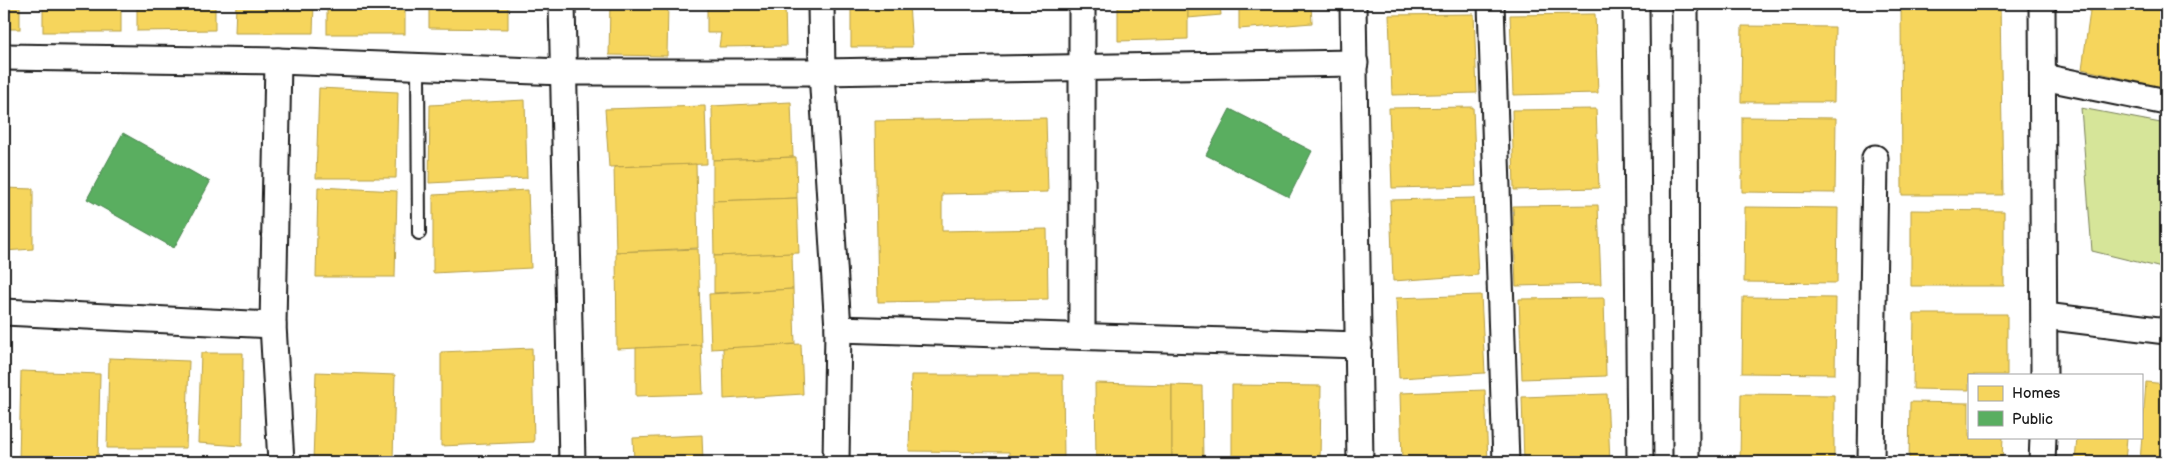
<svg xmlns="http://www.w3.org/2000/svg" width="2170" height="466" font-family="'Balsamiq Sans',sans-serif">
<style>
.green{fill:#d6e599;stroke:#79805a}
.homes{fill:#f6d55c;stroke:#b59e49}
.public{fill:#5aae61;stroke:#47824c}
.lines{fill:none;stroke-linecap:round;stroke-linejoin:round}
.lane-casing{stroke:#1c1c1c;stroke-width:16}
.street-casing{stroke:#1c1c1c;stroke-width:29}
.lane{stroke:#fff;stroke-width:12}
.street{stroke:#fff;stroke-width:25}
</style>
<rect width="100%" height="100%" fill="#fff"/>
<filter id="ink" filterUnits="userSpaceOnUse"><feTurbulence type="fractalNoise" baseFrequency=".02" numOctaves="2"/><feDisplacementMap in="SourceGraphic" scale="10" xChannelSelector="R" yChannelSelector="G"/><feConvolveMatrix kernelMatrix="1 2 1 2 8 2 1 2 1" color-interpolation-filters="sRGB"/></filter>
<g filter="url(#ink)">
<polygon class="green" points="2081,108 2166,124 2166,269 2092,251"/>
<g class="homes">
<rect x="4" y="4" width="16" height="25"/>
<rect x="43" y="4" width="78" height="28"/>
<polygon points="137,4 215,4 215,30 137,31"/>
<polygon points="236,4 314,4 313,33 235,33"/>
<rect x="327" y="4" width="78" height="30"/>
<polygon points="429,4 508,4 508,29 429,28"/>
<polygon points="610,4 668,4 667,56 609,55"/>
<polygon points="707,4 785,4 786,46 719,47 721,33 707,33"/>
<polygon points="851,4 909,4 912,47 851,47"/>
<polygon points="1118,4 1188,4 1188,39 1118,41"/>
<polygon points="1188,4 1220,4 1221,15 1188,18"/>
<polygon points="1239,4 1311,4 1312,23 1239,29"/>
<polygon points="1901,4 2000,4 2003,195 1902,195"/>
<polygon points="2091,4 2166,4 2166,88 2082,69"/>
<polygon points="1474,14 1477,93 1392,95 1389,15"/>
<polygon points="1595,14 1598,93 1513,95 1510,15"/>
<polygon points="1742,26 1835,27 1834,102 1741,102"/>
<polygon points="319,88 398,92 396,178 316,178"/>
<polygon points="525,100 527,178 429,183 430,105"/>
<polygon points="791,102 793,157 713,160 712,106"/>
<polygon points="705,106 707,164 609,167 605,109"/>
<polygon points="1473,107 1476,186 1392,188 1389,108"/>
<polygon points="1596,109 1599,188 1514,190 1512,110"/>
<polygon points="1742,117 1836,118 1835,193 1742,192"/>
<polygon points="1046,118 1048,192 942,194 942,231 1047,229 1048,299 878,302 875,121"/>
<polygon points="796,157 797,198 713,201 713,160"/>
<polygon points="696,164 698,248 616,252 614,167"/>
<polygon points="318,187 397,191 395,277 316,277"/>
<polygon points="4,188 33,189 33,249 4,251"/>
<polygon points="528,190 531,268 433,273 433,195"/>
<polygon points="797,198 799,253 714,256 713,201"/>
<polygon points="1474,198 1478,275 1393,281 1390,200"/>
<polygon points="1598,205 1601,284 1516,286 1513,206"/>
<polygon points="1745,207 1838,208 1837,283 1744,282"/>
<polygon points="1911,210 2004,211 2004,286 1911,286"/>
<polygon points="698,249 701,345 617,349 616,252"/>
<polygon points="792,253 793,289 714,293 714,256"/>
<polygon points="793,289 795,344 711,349 709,294"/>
<polygon points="1481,295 1485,373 1399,378 1396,298"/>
<polygon points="1743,297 1836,298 1835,374 1742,373"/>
<polygon points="1604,298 1606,376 1522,379 1519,299"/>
<polygon points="1914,314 2007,314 2007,375 1969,375 1969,390 1913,389"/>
<polygon points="801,344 803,394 724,399 723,348"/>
<polygon points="701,345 703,394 636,396 636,348"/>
<polygon points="532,348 534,442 441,446 441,352"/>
<polygon points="201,353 243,353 242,446 198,443"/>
<polygon points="109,358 189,361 186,448 107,448"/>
<polygon points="4,361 8,361 5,447 4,447"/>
<polygon points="21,371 100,374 98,461 19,461"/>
<polygon points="316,372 395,375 393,461 313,461"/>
<polygon points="911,375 1063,375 1064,462 1009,462 1009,452 909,451"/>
<polygon points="2146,382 2166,384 2166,462 2140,462"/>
<polygon points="1095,383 1172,385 1172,462 1096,462"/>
<polygon points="1172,385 1202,386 1203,462 1172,462"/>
<polygon points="1232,385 1321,386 1320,462 1232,462"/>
<polygon points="1485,390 1488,462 1402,462 1400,393"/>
<polygon points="1607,394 1610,462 1524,462 1522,397"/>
<polygon points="1741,394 1834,395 1834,462 1740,462"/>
<polygon points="1910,402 1969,403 1969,437 2003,437 2002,462 1909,462"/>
<polygon points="702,435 703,462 634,462 633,438"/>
<polygon points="2077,437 2127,437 2125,462 2075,462"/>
</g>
<g class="public">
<polygon points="1230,109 1312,151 1289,197 1206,155"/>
<polygon points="123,133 210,182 174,248 87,199"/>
</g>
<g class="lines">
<defs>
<polyline id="lane" points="418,67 419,233"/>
<g id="street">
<polyline points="562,4 572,462"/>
<polyline points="821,4 822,72 838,329 836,462"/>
<polyline points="1353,4 1360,462"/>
<polyline points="1491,4 1506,462"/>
<polyline points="1636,4 1640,462"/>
<polyline points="1685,4 1686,462"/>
<polyline points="2042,4 2044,375"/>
<polyline points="4,57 278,61 563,72 822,72 1355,63"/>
<polyline points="278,61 273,325 281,462"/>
<polyline points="2043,77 2166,102"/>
<polyline points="4,312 273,325"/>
<polyline points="2045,316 2166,331"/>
<polyline points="838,329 1359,345"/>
<polyline points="1082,336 1082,4"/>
<polyline points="1871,462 1875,158"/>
<polyline points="2042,462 2043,437"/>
</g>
</defs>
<use href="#lane" class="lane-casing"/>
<use href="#street" class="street-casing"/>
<use href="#lane" class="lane"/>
<use href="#street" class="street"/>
</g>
</g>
<rect width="2170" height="466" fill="none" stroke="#fff" stroke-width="20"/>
<rect x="10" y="10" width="2150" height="446" fill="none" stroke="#1c1c1c" stroke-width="2" filter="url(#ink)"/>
<rect x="1968" y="374" width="175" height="65" fill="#ffffff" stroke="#a4a4a4"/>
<rect x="1978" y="386" width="25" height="15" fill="#f6d55c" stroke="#a4a4a4"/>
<text x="2012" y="398" font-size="15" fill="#1c1c1c">Homes</text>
<rect x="1978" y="411" width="25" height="15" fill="#5aae61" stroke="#a4a4a4"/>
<text x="2012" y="424" font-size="15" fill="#1c1c1c">Public</text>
</svg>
